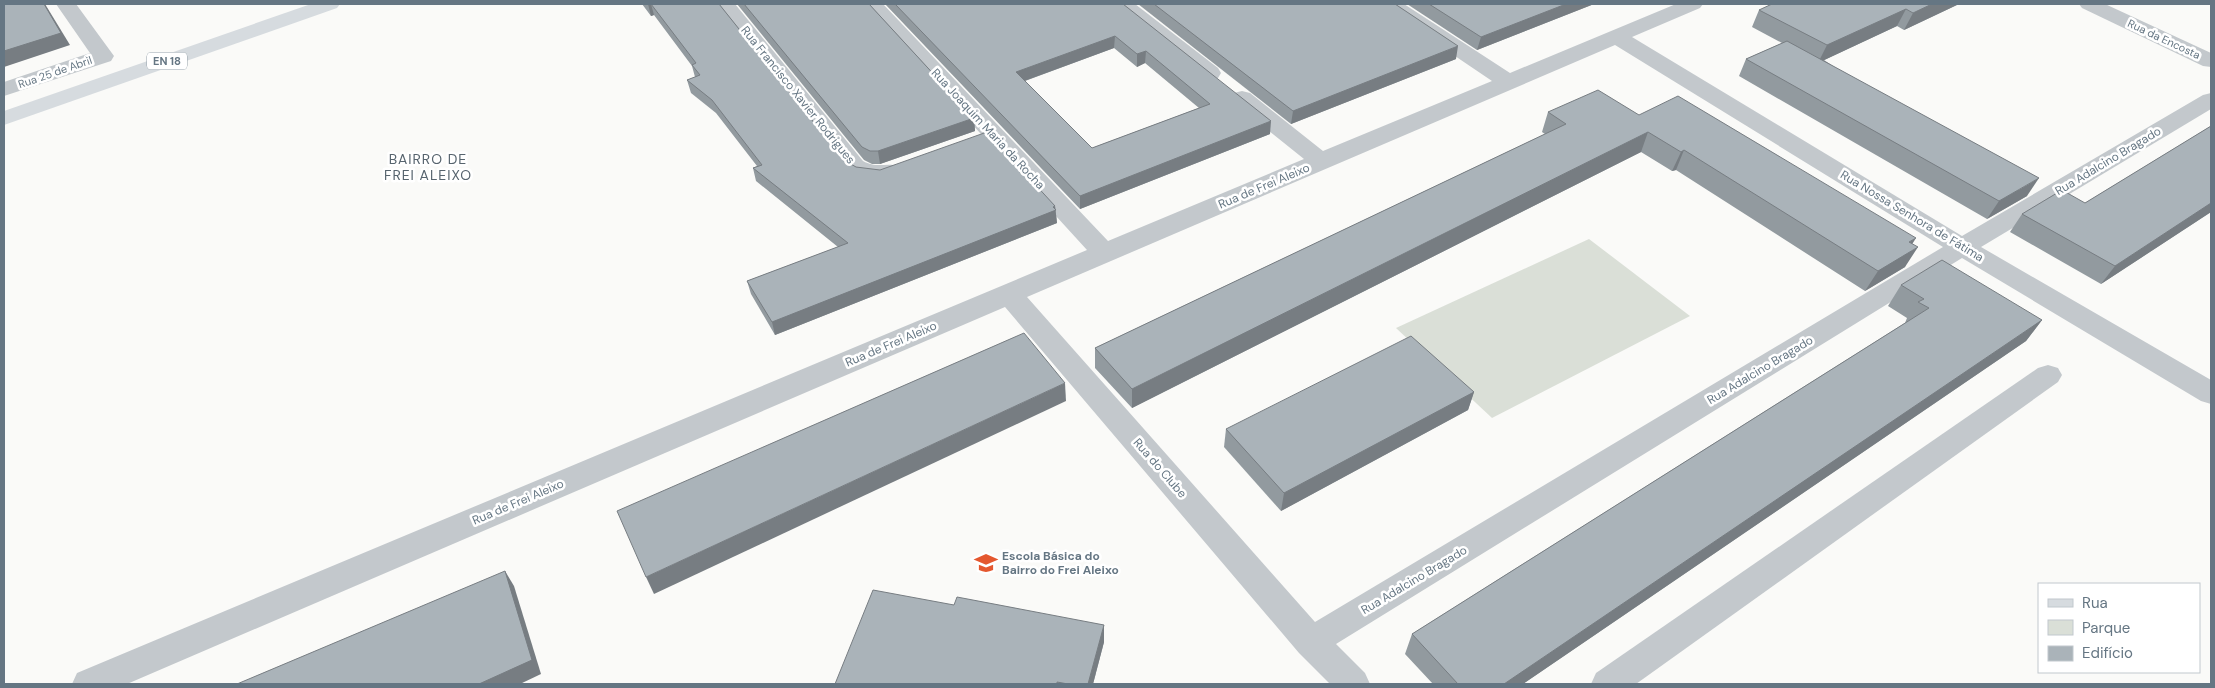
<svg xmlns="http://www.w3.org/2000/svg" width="2215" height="688" font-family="'DM Sans',sans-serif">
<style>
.green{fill:#dadfd7}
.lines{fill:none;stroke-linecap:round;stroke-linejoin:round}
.minor{fill:#c3c8cc;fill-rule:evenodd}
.major{fill:#d6dbdf;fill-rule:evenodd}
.wall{fill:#929a9f;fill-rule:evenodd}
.shaded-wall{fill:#777d82}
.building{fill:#aab3b9;stroke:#777d82;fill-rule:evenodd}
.labels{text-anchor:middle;stroke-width:5;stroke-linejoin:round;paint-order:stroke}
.far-street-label{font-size:11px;fill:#657683;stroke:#fff}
.shield{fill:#fff;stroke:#939fa8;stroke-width:1}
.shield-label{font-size:11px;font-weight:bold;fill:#657683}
.street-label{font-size:12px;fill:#657683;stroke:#fff}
.poi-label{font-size:12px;font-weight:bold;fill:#657683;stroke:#fff;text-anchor:start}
.neighbourhood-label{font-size:14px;letter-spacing:1px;fill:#57646e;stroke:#fff}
</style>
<rect width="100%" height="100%" fill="#fafaf8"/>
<polygon class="green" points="1589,239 1690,316 1492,418 1396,328"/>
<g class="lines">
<g class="minor">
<polygon points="56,4 76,4 114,56 111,61 4,96 4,82 90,53"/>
<path d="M715,4H735L863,161C878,169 885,162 898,166L902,171L898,176C880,182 864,181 847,171Z"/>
<path d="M862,4H883L1108,241L1304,159L1234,103L1231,98L1234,93L1242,91L1250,93L1323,151L1492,81L1384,8L1381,4H1404L1510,73L1676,4H1703L1700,8L1632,37L1962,236L2203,95L2211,93V109L1981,247L2211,380V404L2201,401L1962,258L1336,644L1365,673L1370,684H1330L1299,653L1005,307L127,684H72L77,673L1087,250ZM1615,45L1943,247L1315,622L1027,297Z"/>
<polygon points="1113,4 1135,4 1218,68 1221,73 1218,78 1210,79 1202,78"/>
<polygon points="2079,4 2105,4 2211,53 2211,67 2203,66 2082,8"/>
<polygon points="2048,365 2058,368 2062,375 2058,382 1636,684 1591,684 1596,673 2038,368"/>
</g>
<polygon class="major" points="311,4 340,4 337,8 4,125 4,111"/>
</g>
<g class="wall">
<polygon points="642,4 719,4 844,160 856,167 1055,206 1057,223 775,335 751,294 747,281 838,247 756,181 753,168 757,166 716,113 691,93 687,80 695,77 692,66 654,15 651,16"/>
<polygon points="737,4 869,4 974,118 975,131 880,164 872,164 864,160"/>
<path d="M885,4H1123L1270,134L1080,209ZM1114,48L1137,67L1145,63L1199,108L1092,148L1025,81Z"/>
<polygon points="1138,4 1395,4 1456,59 1291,124"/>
<polygon points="1407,4 1594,4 1477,50"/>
<polygon points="1959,4 1904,30 1897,26 1824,60 2027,196 1987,219 1739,76 1746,59 1782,43 1752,27 1759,10"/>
<polygon points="1548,112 1639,115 1912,244 1905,267 1865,291 1676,170 1672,171 1641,152 1132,408 1095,368 1095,348 1545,134 1542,132"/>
<polygon points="2211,126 2211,212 2101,284 2010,232 2022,214 2085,203"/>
<polygon points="1901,285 2042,320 2026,341 1523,684 1433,684 1405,654 1412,634 1905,323 1907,318 1888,306"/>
<polygon points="1474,392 1468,410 1281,511 1224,447 1226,429"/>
<polygon points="954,605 1104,625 1104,642 1093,684 835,684"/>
</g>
<g class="shaded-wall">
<polygon points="44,4 45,4 70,45 4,67 4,51"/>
<polygon points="648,4 651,4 654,15 651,16"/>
<polygon points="1566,4 1594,4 1477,50 1481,37"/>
<polygon points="1932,4 1959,4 1904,30 1913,13"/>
<polygon points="1906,9 1897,26 1818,63 1827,45"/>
<polygon points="1115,36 1114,48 1016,84 1016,72"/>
<polygon points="1458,46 1456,59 1291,124 1293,111"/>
<polygon points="1146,51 1145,63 1137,67 1137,54"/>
<polygon points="974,118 975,131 880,164 878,151"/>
<polygon points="1271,121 1270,134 1080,209 1080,196"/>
<polygon points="1648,132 1641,152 1132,408 1132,389"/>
<polygon points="1684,150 1676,170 1672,171 1681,152"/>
<polygon points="2039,178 2027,196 1987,219 1999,201"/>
<polygon points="2211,203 2211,212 2101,284 2115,266"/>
<polygon points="1055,206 1057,223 775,335 772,322"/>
<polygon points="1916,238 1906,254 1918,247 1905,267 1865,291 1878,271 1909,242"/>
<polygon points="2042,320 2026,341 1523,684 1504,684"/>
<polygon points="1065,383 1066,401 654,594 646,577"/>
<polygon points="1474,392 1468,410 1281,511 1284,493"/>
<polygon points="505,571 514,586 541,674 520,684 479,684"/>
<polygon points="1104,625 1104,642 1093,684 1088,684"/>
</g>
<g class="building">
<polygon points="4,4 44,4 61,33 4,51"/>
<polygon points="651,4 719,4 844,160 856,167 880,170 987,132 1055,206 1053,207 1056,210 772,322 747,281 848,243 753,168 762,165 712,100 687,80 700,75 692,65 696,63"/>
<polygon points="744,4 869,4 974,118 878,151 870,151 862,147"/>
<path d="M895,4H1123L1271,121L1080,196ZM1115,36L1137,54L1146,51L1210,104L1092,148L1016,72Z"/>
<polygon points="1154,4 1395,4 1458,46 1293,111"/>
<polygon points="1429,4 1566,4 1481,37"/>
<polygon points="1772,4 1932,4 1913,13 1906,9 1827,45 1759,10"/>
<polygon points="1787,41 2039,178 1999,201 1746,59"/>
<polygon points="1598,90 1639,115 1678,96 1916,238 1909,242 1918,247 1878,271 1684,150 1681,152 1648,132 1132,389 1095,348 1566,124 1548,112"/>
<polygon points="2211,126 2211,203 2115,266 2022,214 2062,190 2085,203"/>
<polygon points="1942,260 2042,320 1504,684 1458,684 1412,634 1929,308 1918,302 1924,299 1901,285"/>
<polygon points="1024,333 1065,383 646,577 617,511"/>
<polygon points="1411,336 1474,392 1284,493 1226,429"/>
<polygon points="505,571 532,660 479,684 237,684"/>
<polygon points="873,590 954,605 957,597 1104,625 1088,684 1068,684 1057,682 1057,684 835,684"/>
</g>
<defs>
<symbol id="school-bare" viewBox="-9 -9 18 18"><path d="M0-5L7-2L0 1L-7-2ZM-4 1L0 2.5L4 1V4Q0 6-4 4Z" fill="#e4572e" stroke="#fff" stroke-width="2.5" paint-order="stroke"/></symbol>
</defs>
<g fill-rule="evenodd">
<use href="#school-bare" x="970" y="547" width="32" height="32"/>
</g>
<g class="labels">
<g class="far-street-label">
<text transform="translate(2164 39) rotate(25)" y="4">Rua da Encosta</text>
<text transform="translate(55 72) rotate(-19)" y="4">Rua 25 de Abril</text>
</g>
<rect class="shield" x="147" y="52.5" width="40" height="17" rx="4"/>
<g class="shield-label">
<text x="167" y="65">EN 18</text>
</g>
<g class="street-label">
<text transform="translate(798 95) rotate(51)" y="4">Rua Francisco Xavier Rodrigues</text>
<text transform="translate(988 129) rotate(47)" y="4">Rua Joaquim Maria da Rocha</text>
<text transform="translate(2108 161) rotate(-31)" y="4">Rua Adalcino Bragado</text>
<text transform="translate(1264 186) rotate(-23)" y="4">Rua de Frei Aleixo</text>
<text transform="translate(1912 216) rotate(31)" y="4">Rua Nossa Senhora de Fátima</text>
<text transform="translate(891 344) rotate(-23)" y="4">Rua de Frei Aleixo</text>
<text transform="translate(1760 370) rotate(-31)" y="4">Rua Adalcino Bragado</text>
<text transform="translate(1160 468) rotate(49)" y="4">Rua do Clube</text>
<text transform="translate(518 502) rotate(-23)" y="4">Rua de Frei Aleixo</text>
<text transform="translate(1414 580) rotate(-31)" y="4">Rua Adalcino Bragado</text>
</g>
<g class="poi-label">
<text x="1002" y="560">Escola Básica do<tspan x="1002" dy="14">Bairro do Frei Aleixo</tspan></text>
</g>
<g class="neighbourhood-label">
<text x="428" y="164">BAIRRO DE<tspan x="428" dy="16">FREI ALEIXO</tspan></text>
</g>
</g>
<rect width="2215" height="688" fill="none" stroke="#657683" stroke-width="10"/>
<rect x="2038" y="583" width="162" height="90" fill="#ffffff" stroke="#c1c8cd"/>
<rect x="2048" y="599" width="25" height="8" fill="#d6dbdf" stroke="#c1c8cd"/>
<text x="2082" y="608" font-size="15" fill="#657683">Rua</text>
<rect x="2048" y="620" width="25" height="15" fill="#dadfd7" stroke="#c1c8cd"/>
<text x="2082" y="633" font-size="15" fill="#657683">Parque</text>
<rect x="2048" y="646" width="25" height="15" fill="#aab3b9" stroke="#c1c8cd"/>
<text x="2082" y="658" font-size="15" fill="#657683">Edifício</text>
</svg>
